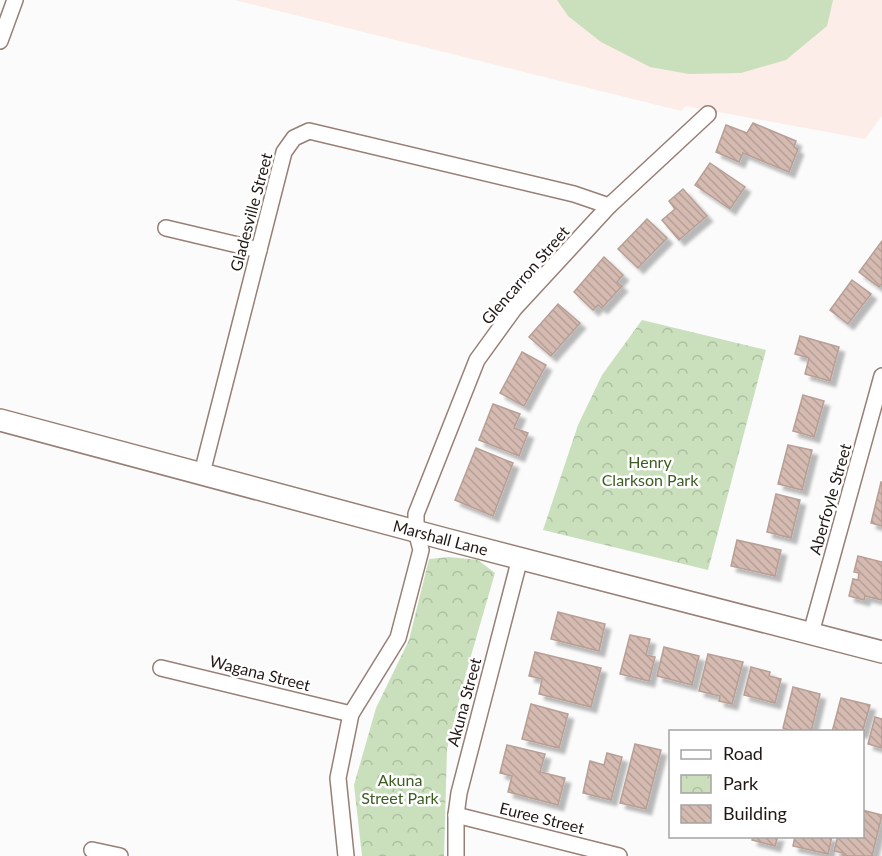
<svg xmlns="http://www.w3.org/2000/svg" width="882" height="856" font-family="Lato,sans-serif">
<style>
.built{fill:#fcede8}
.green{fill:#cae0bc}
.park{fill:url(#park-crowns)}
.building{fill:url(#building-back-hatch);stroke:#b89f96;stroke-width:1.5;filter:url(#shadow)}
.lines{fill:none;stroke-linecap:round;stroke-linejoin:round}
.street-casing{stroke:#977f76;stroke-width:18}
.secondary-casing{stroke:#977f76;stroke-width:24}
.street{stroke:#fff;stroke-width:15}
.secondary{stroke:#fff;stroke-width:21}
.labels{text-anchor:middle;stroke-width:5;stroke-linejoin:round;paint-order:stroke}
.street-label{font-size:16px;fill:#221916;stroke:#fff}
.park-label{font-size:16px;fill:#3c5c22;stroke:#fff}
</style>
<defs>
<pattern id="park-crowns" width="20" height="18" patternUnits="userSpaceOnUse" patternTransform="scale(1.5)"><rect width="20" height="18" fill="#cae0bc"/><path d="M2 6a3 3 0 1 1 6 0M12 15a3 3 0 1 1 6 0" fill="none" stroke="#adc0a1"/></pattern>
<pattern id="building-back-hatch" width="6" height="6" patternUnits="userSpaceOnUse" patternTransform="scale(1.5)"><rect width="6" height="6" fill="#d4bab0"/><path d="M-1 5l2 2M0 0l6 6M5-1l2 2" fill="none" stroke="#b69f97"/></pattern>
<filter id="shadow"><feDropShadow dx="5.5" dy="5.5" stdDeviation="1.5" flood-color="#0004"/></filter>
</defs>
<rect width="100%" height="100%" fill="#fbfbfb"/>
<polygon class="built" points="235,0 882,0 882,116 865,139 686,106 681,111"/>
<polygon class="green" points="557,0 833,0 827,26 786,60 741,73 689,74 650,67 601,42 568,16"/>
<g class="park">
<polygon points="642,320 766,350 708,570 543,530 578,425 602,375"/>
<polygon points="449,557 478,560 495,573 466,673 447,749 444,856 362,856 354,785 376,708 409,640 429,559"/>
</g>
<g class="building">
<polygon points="753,123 796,141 794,147 798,149 789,172 743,153 739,162 716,152 726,125 747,133"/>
<polygon points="710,163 745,187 730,209 695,185"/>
<polygon points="683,189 707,216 679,240 662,220 675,209 669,201"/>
<polygon points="647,219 667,238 638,268 618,249"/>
<polygon points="882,241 882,284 879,287 859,272"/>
<polygon points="604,257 623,275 617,282 622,286 602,308 598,305 593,310 574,292"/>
<polygon points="852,280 871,294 848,324 830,310"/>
<polygon points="558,304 580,323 551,356 529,337"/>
<polygon points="800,336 839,347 830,381 805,374 809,358 795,354"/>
<polygon points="522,352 546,365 524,406 500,393"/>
<polygon points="803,395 824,401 814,437 793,431"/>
<polygon points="493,404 520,414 514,428 528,433 519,456 479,440"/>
<polygon points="788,445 812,450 802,490 778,484"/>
<polygon points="476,448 513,463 493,516 455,500"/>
<polygon points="881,482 882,482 882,526 871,523"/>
<polygon points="776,494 800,500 791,538 767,532"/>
<polygon points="737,540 781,550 775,576 731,566"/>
<polygon points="858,556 882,562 882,600 865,596 864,600 849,596 853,579 858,580 859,573 854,572"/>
<polygon points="558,612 605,624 599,651 551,639"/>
<polygon points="630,635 650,639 646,655 655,657 649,681 620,674"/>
<polygon points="664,647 699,656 692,685 657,676"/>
<polygon points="535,652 601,668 591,707 539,694 542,679 529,676"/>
<polygon points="708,654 743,662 732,704 719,701 720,696 699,691"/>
<polygon points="751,667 770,672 769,676 781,679 775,703 744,695"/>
<polygon points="793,687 820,694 811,732 795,732 783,728"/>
<polygon points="841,698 870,705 862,733 862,732 832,732"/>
<polygon points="531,704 568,714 559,748 522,739"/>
<polygon points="875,717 882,719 882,748 868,744"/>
<polygon points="635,744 661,750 646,809 620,803"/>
<polygon points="507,745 545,754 540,772 565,778 558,805 508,792 512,776 500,773"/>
<polygon points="607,753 622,757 611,800 583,793 590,761 604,765"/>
<polygon points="862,810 882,815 872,856 843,856 843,853 834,851 838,836 862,836"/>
<polygon points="753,836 778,836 775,846 752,840"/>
<polygon points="795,836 832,836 828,854 793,846"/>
</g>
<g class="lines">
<defs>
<g id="street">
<polyline points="0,41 15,0"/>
<polyline points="166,228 259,250"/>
<polyline points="202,473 284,152 294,138 309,131 574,194 609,206"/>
<polyline points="811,633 882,376"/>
<polyline points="161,668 351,714"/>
<polyline points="456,815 619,856"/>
<polyline points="92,850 120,856"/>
<polyline points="346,856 338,778 351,714 398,638 421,550 416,531 416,514 477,360 514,309 609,206 708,114"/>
<polyline points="456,856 456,815 459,793 520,558"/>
</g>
<g id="secondary">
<path id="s1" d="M0,420L445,539L882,652"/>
</g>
</defs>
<use href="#street" class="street-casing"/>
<use href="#secondary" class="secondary-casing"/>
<use href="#street" class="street"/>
<use href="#secondary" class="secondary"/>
</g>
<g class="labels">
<g class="street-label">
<text transform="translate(251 212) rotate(-75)" y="6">Gladesville Street</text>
<text transform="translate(525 275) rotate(-49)" y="6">Glencarron Street</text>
<text transform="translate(830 499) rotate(-74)" y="6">Aberfoyle Street</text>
<text dy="6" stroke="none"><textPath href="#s1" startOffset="456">Marshall Lane</textPath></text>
<text transform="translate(260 673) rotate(14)" y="6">Wagana Street</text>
<text transform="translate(464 702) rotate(-75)" y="6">Akuna Street</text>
<text transform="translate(542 818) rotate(14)" y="6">Euree Street</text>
</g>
<g class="park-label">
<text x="650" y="468">Henry<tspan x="650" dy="18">Clarkson Park</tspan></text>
<text x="400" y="786">Akuna<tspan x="400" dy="18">Street Park</tspan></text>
</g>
</g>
<rect x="669" y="730" width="195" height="108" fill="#ffffff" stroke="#a7a3a2" stroke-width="1.5"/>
<rect x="681" y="750" width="30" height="9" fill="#ffffff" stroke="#a7a3a2" stroke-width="1.5"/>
<text x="723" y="760" font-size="18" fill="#221916">Road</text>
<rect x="681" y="775" width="30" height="18" fill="url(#park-crowns)" stroke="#a7a3a2" stroke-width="1.5"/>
<text x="723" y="790" font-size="18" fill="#221916">Park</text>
<rect x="681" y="805" width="30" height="18" fill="url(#building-back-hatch)" stroke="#a7a3a2" stroke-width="1.5"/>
<text x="723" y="820" font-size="18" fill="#221916">Building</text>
</svg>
